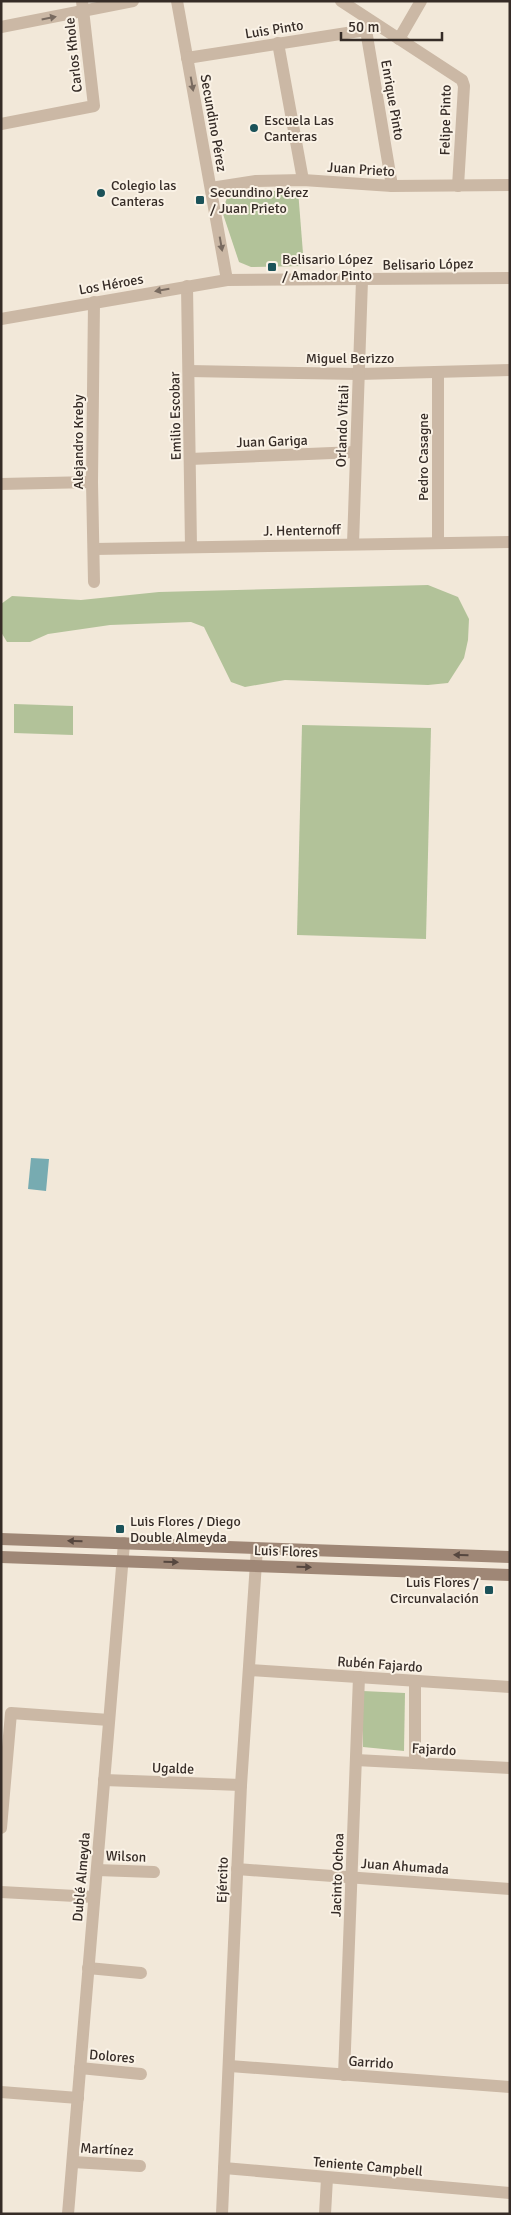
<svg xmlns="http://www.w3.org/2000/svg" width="511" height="2215" font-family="Signika,sans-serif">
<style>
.green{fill:#b2c299}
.water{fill:#77abb1}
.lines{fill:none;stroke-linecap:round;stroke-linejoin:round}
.street{stroke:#cbb8a5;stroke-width:12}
.secondary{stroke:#9f8776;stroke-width:12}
.oneway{fill:#796b60}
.oneway2{fill:#56473f}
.poi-dot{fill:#1b5259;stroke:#faf2e6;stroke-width:2}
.labels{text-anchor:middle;stroke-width:4;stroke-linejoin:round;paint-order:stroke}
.street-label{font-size:14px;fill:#362c27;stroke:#faf2e6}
.poi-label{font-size:14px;fill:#362c27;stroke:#faf2e6;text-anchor:start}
</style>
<rect width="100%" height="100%" fill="#f2e8d9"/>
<g class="green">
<polygon points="298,190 304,266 251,267 239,262 222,211 227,198 244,192"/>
<polygon points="428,585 458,597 469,619 468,640 464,658 448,683 428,685 285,680 245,687 231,682 204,627 191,622 110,625 48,634 30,642 7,642 1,632 1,604 12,596 81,600 159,592"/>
<polygon points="14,704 73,706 73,735 14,733"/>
<polygon points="302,725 431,728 426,939 297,935"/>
<polygon points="363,1691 405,1693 404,1751 363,1747"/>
</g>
<polygon class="water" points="31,1158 49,1159 46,1191 28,1189"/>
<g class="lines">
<g class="street">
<polyline points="177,1 227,280"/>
<polyline points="341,1 462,80 464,86 458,186"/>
<polyline points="365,24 392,186"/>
<polyline points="1,27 133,1"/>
<polyline points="399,39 421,1"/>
<polyline points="278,43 303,180"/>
<polyline points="187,58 366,30"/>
<polyline points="1,124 94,106 82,1"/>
<polyline points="211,188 256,181 303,180 392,186 510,185"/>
<polyline points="187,286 191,547"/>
<polyline points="1,319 227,280 510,278"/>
<polyline points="189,371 359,374 510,370"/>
<polyline points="438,373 438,542"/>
<polyline points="190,459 356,452"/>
<polyline points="1,484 92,482"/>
<polyline points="353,544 362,280"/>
<polyline points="94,549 510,542"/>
<polyline points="94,582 92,482 94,302"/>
<polyline points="249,1670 510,1687"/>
<polyline points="356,1760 510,1768"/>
<polyline points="415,1763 415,1681"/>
<polyline points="104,1780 241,1785"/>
<polyline points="1,1828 11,1713 109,1720"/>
<polyline points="237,1869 510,1889"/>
<polyline points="97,1870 154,1872"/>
<polyline points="1,1892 94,1897"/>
<polyline points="88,1968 141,1973"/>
<polyline points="230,2066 510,2087"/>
<polyline points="80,2068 141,2074"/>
<polyline points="344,2075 359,1677"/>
<polyline points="1,2092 78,2098"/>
<polyline points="73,2162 140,2166"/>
<polyline points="224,2168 510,2193"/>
<polyline points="68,2214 124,1543"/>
<polyline points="222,2214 241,1785 257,1548"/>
<polyline points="325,2214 327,2178"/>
</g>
<g class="secondary">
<polyline points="1,1539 510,1557"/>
<polyline points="1,1557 510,1575"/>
</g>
</g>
<defs><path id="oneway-solid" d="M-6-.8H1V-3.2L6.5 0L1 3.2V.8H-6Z" transform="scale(1.25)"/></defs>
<g class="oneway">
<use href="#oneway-solid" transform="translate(49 18) rotate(-11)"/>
<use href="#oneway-solid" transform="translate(192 84) rotate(80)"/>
<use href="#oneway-solid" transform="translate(221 244) rotate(80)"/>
<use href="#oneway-solid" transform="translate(162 290) rotate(170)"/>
</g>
<g class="oneway2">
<use href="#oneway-solid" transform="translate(75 1541) rotate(-178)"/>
<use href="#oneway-solid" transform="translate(461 1555) rotate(-178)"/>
<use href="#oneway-solid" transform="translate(171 1562) rotate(2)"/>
<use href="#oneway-solid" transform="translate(304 1567) rotate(2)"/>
</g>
<g class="poi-dot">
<circle cx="254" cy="128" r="5"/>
<circle cx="101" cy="193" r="5"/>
<rect x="195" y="195" width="10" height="10" rx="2.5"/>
<rect x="267" y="262" width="10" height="10" rx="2.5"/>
<rect x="115" y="1524" width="10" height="10" rx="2.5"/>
<rect x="484" y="1585" width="10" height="10" rx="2.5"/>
</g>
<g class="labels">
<g class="street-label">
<text transform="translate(274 29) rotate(-9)" y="5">Luis Pinto</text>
<text transform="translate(73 55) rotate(-96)" y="5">Carlos Khole</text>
<text transform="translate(393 100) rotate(80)" y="5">Enrique Pinto</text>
<text transform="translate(445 120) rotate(-89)" y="5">Felipe Pinto</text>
<text transform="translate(214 123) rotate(80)" y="5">Secundino Pérez</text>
<text transform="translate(361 169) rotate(4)" y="5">Juan Prieto</text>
<text transform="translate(428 264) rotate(-1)" y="5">Belisario López</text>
<text transform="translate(111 284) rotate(-10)" y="5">Los Héroes</text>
<text x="350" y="363">Miguel Berizzo</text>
<text transform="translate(175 416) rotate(-91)" y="5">Emilio Escobar</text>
<text transform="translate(342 426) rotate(-88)" y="5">Orlando Vitali</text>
<text transform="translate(272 441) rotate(-2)" y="5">Juan Gariga</text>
<text transform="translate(78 442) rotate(-90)" y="5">Alejandro Kreby</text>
<text transform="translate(423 457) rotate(-90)" y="5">Pedro Casagne</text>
<text transform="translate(302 530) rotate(-1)" y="5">J. Henternoff</text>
<text transform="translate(286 1551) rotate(2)" y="5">Luis Flores</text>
<text transform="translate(380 1664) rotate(4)" y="5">Rubén Fajardo</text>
<text transform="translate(434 1749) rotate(3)" y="5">Fajardo</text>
<text transform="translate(173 1768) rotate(2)" y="5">Ugalde</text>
<text transform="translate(126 1856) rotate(2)" y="5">Wilson</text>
<text transform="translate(405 1866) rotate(4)" y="5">Juan Ahumada</text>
<text transform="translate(337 1875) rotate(-88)" y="5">Jacinto Ochoa</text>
<text transform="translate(81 1877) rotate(-85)" y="5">Dublé Almeyda</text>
<text transform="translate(222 1880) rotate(-88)" y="5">Ejército</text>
<text transform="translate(112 2056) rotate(5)" y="5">Dolores</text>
<text transform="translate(371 2062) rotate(4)" y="5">Garrido</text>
<text transform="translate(107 2149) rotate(3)" y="5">Martínez</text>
<text transform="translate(368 2166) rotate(5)" y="5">Teniente Campbell</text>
</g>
<g class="poi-label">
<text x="264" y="125">Escuela Las<tspan x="264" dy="16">Canteras</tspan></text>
<text x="111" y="190">Colegio las<tspan x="111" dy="16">Canteras</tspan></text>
<text x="210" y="197">Secundino Pérez<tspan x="210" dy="16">/ Juan Prieto</tspan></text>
<text x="282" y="264">Belisario López<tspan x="282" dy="16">/ Amador Pinto</tspan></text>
<text x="130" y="1526">Luis Flores / Diego<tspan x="130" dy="16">Double Almeyda</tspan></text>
<text x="479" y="1587" text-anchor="end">Luis Flores /<tspan x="479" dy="16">Circunvalación</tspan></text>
</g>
</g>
<rect width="511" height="2215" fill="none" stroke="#362c27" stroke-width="5"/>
<path d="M341 32v8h101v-8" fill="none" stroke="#362c27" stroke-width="2.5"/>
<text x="348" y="32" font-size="15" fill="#362c27" stroke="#faf2e6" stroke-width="4" paint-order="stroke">50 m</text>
</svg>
